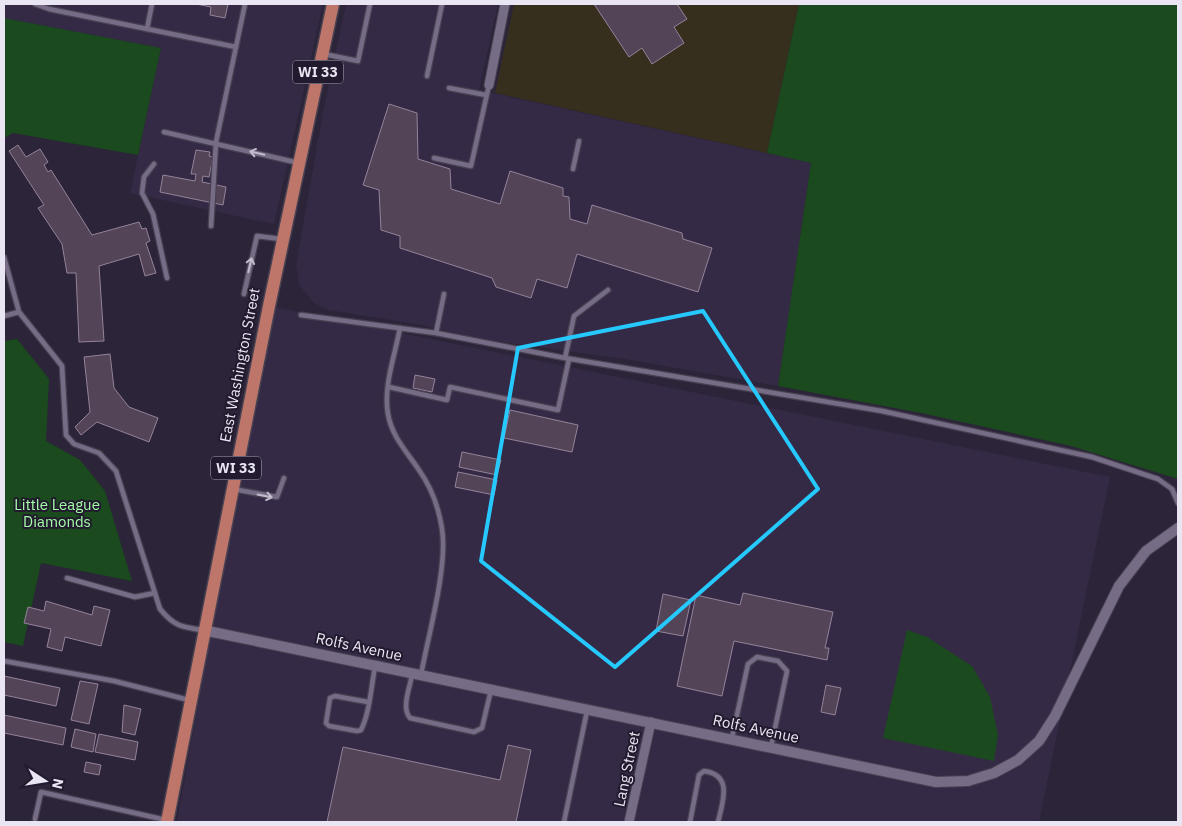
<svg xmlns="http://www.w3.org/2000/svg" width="1182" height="826" font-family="'IBM Plex Sans',sans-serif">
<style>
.built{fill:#352a45}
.education{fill:#362f1e}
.green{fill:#1a4a1e}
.building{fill:#534458;stroke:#94839a}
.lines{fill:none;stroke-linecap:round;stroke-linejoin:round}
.service-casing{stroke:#484152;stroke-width:7}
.minor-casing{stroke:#484152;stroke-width:11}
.tertiary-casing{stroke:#484152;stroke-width:12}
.primary-casing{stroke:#484152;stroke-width:15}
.service{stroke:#766c85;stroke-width:4.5}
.minor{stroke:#766c85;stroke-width:9}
.tertiary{stroke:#766c85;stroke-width:10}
.primary{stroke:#bd7669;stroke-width:12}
.oneway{stroke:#c1bbcc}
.marked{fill:none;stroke:#26c9fe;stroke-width:4;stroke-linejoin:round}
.labels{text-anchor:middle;stroke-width:4;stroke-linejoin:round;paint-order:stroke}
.shield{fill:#221a2e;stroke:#aea8b8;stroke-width:1}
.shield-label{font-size:14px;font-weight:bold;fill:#eae5f3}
.street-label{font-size:15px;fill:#eae5f3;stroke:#221a2e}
.park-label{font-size:15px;fill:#a4fea7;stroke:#221a2e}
</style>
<rect width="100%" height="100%" fill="#2c2438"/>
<g class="built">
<polygon points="6,4 323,4 274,224 130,193 161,48 4,18"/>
<polygon points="346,4 498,4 479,90 811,163 778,386 631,360 482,339 416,324 329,310 314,303 299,285 296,265 323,112"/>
<polygon points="269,306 1110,477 1039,822 177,822"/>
</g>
<polygon class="education" points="514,4 799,4 767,153 495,93"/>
<g class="green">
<polygon points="799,4 1178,4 1178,479 1071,446 921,413 778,386 811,163 767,153"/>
<polygon points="4,18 161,48 138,155 13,133 4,138"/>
<polygon points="17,339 49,379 46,441 80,460 105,491 132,581 41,563 23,646 4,642 4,341"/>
<polygon points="907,630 927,637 972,666 990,697 998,735 994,761 883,738"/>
</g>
<g class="building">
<polygon points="196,4 228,4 225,18 210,15 211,7"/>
<polygon points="594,4 677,4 687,19 674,27 684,43 652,64 642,48 629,57"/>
<polygon points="389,104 417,113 418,159 450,169 451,189 500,204 510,171 563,188 563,196 569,197 570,219 587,224 592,205 682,233 683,239 712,248 698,292 577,254 567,288 537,279 531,298 496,287 492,278 400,248 400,236 381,230 379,190 363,185"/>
<polygon points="18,145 26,157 40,149 48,162 44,165 48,172 51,170 92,235 139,222 142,229 146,228 150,241 146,243 156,273 145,276 139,254 99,266 104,341 79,342 76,273 67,273 62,244 38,208 44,205 9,151"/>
<polygon points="196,150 210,152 209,156 213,157 209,177 203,176 202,182 226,187 223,205 160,192 163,175 195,181 196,174 191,174"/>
<polygon points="110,354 114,388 129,407 158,418 149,442 97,422 81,435 75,427 90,412 84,357"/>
<polygon points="415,375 435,379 432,392 413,388"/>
<polygon points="510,410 578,425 572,452 504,438"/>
<polygon points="462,452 501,460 497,475 459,467"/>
<polygon points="458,472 497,480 494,495 455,487"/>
<polygon points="743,593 833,612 825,648 829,648 827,660 734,641 722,696 677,686 696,595 740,605"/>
<polygon points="663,594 691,600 683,636 656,631"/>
<polygon points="46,601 92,615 94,606 110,610 101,646 65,637 62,651 47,647 51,629 24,623 28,607 44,611"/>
<polygon points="4,676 60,688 56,706 4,695"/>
<polygon points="80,681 98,684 89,724 71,720"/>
<polygon points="826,685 841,688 835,715 821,712"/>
<polygon points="124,705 141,709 135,735 122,732"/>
<polygon points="4,715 66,728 63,745 4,733"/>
<polygon points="75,729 96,734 93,752 71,747"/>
<polygon points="99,734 138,742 135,760 95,752"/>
<polygon points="508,745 531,750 516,822 327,822 343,747 500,780"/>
<polygon points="86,762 101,765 99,775 84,772"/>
</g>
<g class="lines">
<defs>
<g id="service">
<polyline points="35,4 49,9 236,47"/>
<polyline points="147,29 152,4"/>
<polyline points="324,54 358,61 370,4"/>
<polyline points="427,76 442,4"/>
<polyline points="449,88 486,95"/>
<polyline points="164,132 299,163"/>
<polyline points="434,158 471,166 489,85"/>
<polyline points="154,164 144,177 142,193 153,214 167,278"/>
<polyline points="573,169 579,141"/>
<polyline points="211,226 216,142 245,4"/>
<path d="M4,257L19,312L62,366L66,435L74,444L99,453L116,471L160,609C174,626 181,627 202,630"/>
<polyline points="244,294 257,236 281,239"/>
<polyline points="301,315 436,333 565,358 882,411 1092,457 1158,479 1172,489 1178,503"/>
<polyline points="4,316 19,312"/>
<path d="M400,328C395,355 383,387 388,414C392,437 407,452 419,470C431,487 439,509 442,529C448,567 428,636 421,675"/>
<polyline points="436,333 444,294"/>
<polyline points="565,358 574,316 608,290"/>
<polyline points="389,387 447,400 450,387 558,410 569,359"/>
<polyline points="233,489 277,497 284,478"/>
<polyline points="67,578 135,597 155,593"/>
<polyline points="4,661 114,681 189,700"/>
<path d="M412,675C410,687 401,708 410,718L474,732L482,728L491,690"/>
<path d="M368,702L335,696L330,698L326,723L329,726L357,731L361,730C370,712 371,687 375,667"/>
<polyline points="732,738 748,664 757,657 778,661 787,671 771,747"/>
<polyline points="35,819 41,792 166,820"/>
<polyline points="564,822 587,711"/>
<path d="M690,822L699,775L704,771C733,775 723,801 718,822"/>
</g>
<g id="minor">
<polyline points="489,85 505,4"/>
<polyline points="629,822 651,722"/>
</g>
<polyline id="tertiary" points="203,630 936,782 968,781 994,773 1018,760 1039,741 1055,716 1119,586 1146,551 1178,528"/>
<polyline id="primary" points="167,822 269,306 333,4"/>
</defs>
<use href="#service" class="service-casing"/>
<use href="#minor" class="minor-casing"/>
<use href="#tertiary" class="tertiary-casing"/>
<use href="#primary" class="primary-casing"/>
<use href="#service" class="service"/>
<use href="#minor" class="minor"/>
<use href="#tertiary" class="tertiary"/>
<use href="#primary" class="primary"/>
</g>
<defs><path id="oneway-shaft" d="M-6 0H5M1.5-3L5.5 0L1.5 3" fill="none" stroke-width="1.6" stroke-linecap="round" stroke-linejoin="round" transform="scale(1.25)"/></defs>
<g class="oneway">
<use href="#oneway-shaft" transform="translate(257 153) rotate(-167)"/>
<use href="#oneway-shaft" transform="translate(250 265) rotate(-77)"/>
<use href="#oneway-shaft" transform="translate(265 496) rotate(11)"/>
</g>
<path class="marked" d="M703,311L818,489L615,667L481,561L518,348Z"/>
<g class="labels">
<g class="shield">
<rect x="293" y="60.5" width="50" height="23" rx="4"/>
<rect x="211" y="456.5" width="50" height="23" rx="4"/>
</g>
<g class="shield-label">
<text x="318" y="77">WI 33</text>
<text x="236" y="473">WI 33</text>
</g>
<g class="street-label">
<text transform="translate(240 365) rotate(-79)" y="5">East Washington Street</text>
<text transform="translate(359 647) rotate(12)" y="5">Rolfs Avenue</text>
<text transform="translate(756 729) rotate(12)" y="5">Rolfs Avenue</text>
<text transform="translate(627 769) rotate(-78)" y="5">Lang Street</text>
</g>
<g class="park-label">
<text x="57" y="510">Little League<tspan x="57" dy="17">Diamonds</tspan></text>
</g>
</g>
<rect width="1182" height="826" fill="none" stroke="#eae5f3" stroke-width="10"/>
<g transform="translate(45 781) rotate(102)" stroke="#221a2e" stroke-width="4" paint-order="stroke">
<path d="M0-4L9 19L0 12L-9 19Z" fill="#eae5f3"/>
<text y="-8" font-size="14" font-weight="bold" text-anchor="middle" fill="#eae5f3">N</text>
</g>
</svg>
